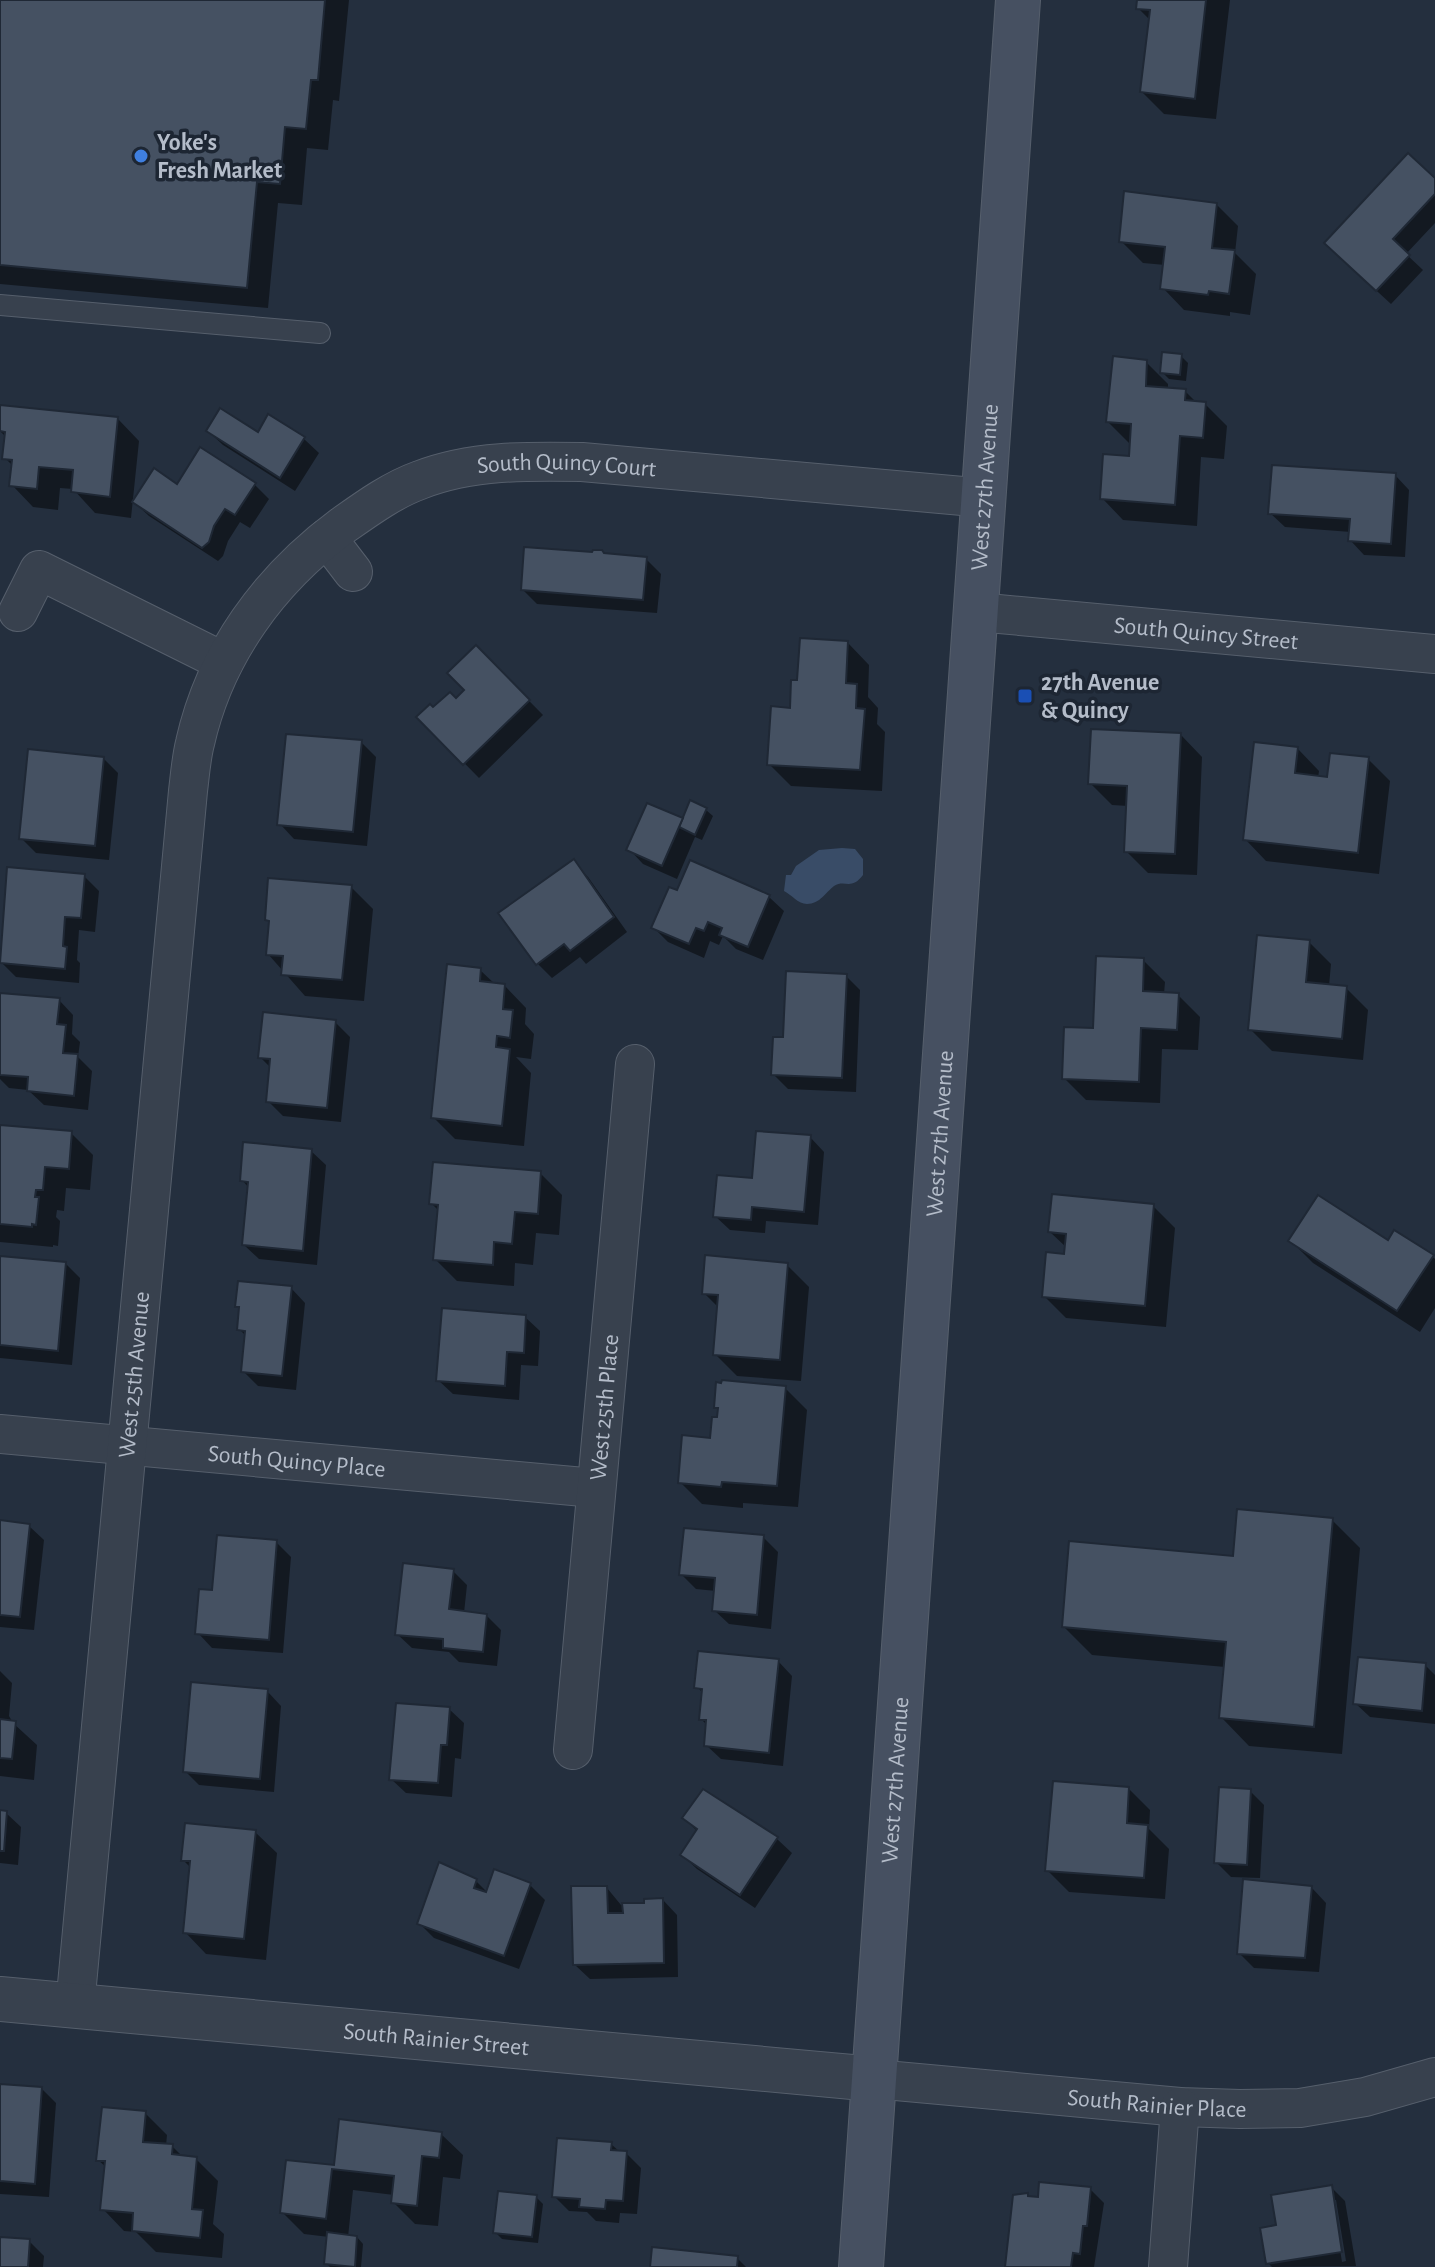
<svg xmlns="http://www.w3.org/2000/svg" width="1435" height="2267" font-family="'Alegreya Sans',sans-serif">
<style>
.water{fill:#394c67}
.shadow{fill:#0007;fill-rule:evenodd}
.building{fill:#455162;stroke:#1f2835;stroke-width:2}
.lines{fill:none;stroke-linecap:round;stroke-linejoin:round}
.service-casing{stroke:#565f6c;stroke-width:22}
.minor-casing{stroke:#565f6c;stroke-width:40}
.tertiary-casing{stroke:#565f6c;stroke-width:46}
.secondary-casing{stroke:#565f6c;stroke-width:46}
.service{stroke:#38414e;stroke-width:20}
.minor{stroke:#38414e;stroke-width:38}
.tertiary{stroke:#38414e;stroke-width:44}
.secondary{stroke:#465061;stroke-width:44}
.shop-dot{fill:#3f7fe0;stroke:#1d2633;stroke-width:3}
.transit-dot{fill:#1a4fb4;stroke:#1d2633;stroke-width:3}
.labels{text-anchor:middle;stroke-width:7;stroke-linejoin:round;paint-order:stroke}
.poi-label{font-size:24px;font-weight:bold;fill:#b4bcc9;stroke:#1d2633;text-anchor:start}
.street-label{font-size:24px;fill:#b4bcc9;stroke:#1d2633}
</style>
<rect width="100%" height="100%" fill="#242f3e"/>
<path class="water" d="M842,848L855,849L863,859V875C851,891 845,879 834,886C826,892 820,904 807,904C798,904 792,895 784,891L786,875H791L796,866L819,850Z"/>
<g class="shadow">
<polygon points="0,0 349,0 339,101 333,100 328,150 307,148 302,205 278,203 268,308 0,284"/>
<polygon points="1139,0 1230,0 1216,119 1164,114 1142,92 1150,20 1138,8"/>
<polygon points="1435,181 1435,223 1406,254 1423,270 1391,304 1341,258"/>
<polygon points="1216,204 1238,226 1235,253 1256,274 1250,315 1230,312 1230,316 1184,310 1163,288 1165,265 1143,263 1121,241"/>
<polygon points="1181,356 1188,363 1186,381 1169,379 1162,372"/>
<polygon points="1146,362 1168,384 1168,389 1185,391 1197,403 1205,404 1227,426 1224,459 1201,457 1197,526 1123,520 1102,498 1130,458 1131,445 1108,422"/>
<polygon points="269,417 304,439 319,453 295,491 223,445 208,431 259,434"/>
<polygon points="118,419 139,441 131,518 95,513 73,489 60,488 58,510 33,507 12,485 14,467 5,458 7,438 0,431 0,422"/>
<polygon points="1395,475 1409,490 1405,557 1364,555 1350,540 1351,532 1285,527 1270,513"/>
<polygon points="254,484 269,499 250,528 240,522 228,541 223,556 218,561 149,516 134,502 178,486"/>
<polygon points="604,555 646,559 661,574 657,613 537,604 523,590"/>
<polygon points="848,643 869,665 868,697 878,708 877,724 885,732 882,791 791,786 769,764 791,710 799,682"/>
<polygon points="476,647 543,715 479,778 419,717 456,701 467,690"/>
<polygon points="1181,735 1202,757 1197,875 1148,873 1126,851 1128,806 1112,805 1090,783"/>
<polygon points="361,742 376,757 367,846 294,839 280,824"/>
<polygon points="1298,749 1319,771 1318,778 1329,779 1368,759 1390,781 1379,874 1266,861 1245,839"/>
<polygon points="103,758 118,773 109,860 36,853 21,838"/>
<polygon points="706,810 713,816 702,840 695,837 677,879 643,864 629,849"/>
<polygon points="573,862 588,877 627,932 586,964 580,957 552,978 537,963"/>
<polygon points="691,863 769,897 784,911 763,960 736,949 723,936 719,945 710,941 704,958 668,942 654,928 678,893"/>
<polygon points="84,876 99,891 95,932 79,930 77,960 80,963 79,983 16,977 1,962"/>
<polygon points="351,887 373,909 364,1001 305,996 268,954 271,924 267,919"/>
<polygon points="1309,942 1331,964 1329,986 1346,988 1368,1010 1363,1060 1272,1051 1250,1029"/>
<polygon points="1143,960 1165,982 1164,994 1178,995 1200,1017 1198,1050 1162,1049 1160,1103 1086,1100 1064,1078"/>
<polygon points="480,970 496,985 505,986 526,1008 525,1024 534,1034 531,1059 516,1057 531,1073 524,1146 455,1139 433,1117"/>
<polygon points="846,976 860,990 856,1092 788,1089 773,1074 785,1039"/>
<polygon points="59,1000 73,1015 72,1034 80,1042 78,1057 92,1071 88,1110 44,1105 28,1090 9,1088 0,1079 0,1017"/>
<polygon points="335,1022 350,1037 341,1122 283,1116 268,1101 271,1068 260,1057"/>
<polygon points="0,1127 71,1133 93,1155 90,1190 66,1188 64,1211 57,1210 56,1217 60,1221 58,1246 53,1245 53,1247 0,1242"/>
<polygon points="810,1137 824,1152 818,1225 766,1221 765,1233 730,1230 715,1216 754,1181"/>
<polygon points="311,1151 326,1165 317,1265 259,1259 244,1245 249,1188 242,1180"/>
<polygon points="540,1173 562,1195 559,1235 536,1233 533,1265 515,1263 514,1286 457,1281 435,1259 439,1211 431,1203"/>
<polygon points="1153,1206 1175,1228 1166,1327 1066,1318 1044,1296 1066,1256 1067,1248 1050,1232"/>
<polygon points="1291,1241 1389,1243 1433,1257 1435,1259 1435,1308 1420,1332 1313,1263"/>
<polygon points="0,1258 66,1264 80,1278 72,1365 0,1358"/>
<polygon points="787,1265 809,1287 801,1381 737,1376 715,1354 719,1308 704,1293"/>
<polygon points="291,1288 305,1303 296,1390 258,1386 243,1371 247,1337 239,1329 240,1310 237,1306"/>
<polygon points="525,1317 540,1331 538,1366 521,1365 519,1400 453,1394 438,1380"/>
<polygon points="785,1388 807,1410 798,1507 743,1503 743,1508 702,1504 680,1482 712,1440 719,1419 719,1411 716,1407"/>
<polygon points="1332,1520 1360,1548 1342,1754 1249,1746 1221,1717 1225,1667 1092,1655 1064,1627"/>
<polygon points="0,1522 29,1526 44,1540 34,1630 0,1627"/>
<polygon points="763,1537 778,1552 771,1629 729,1624 714,1610 716,1591 696,1589 681,1574"/>
<polygon points="276,1542 291,1557 283,1653 212,1648 198,1633 214,1593"/>
<polygon points="453,1571 467,1585 464,1613 486,1615 501,1630 497,1666 459,1662 449,1652 412,1648 397,1634"/>
<polygon points="778,1661 792,1676 783,1766 721,1759 706,1745 708,1726 701,1719 704,1694 697,1687"/>
<polygon points="1425,1665 1435,1675 1435,1724 1370,1717 1355,1703"/>
<polygon points="0,1671 12,1683 9,1716 13,1723 37,1745 34,1780 0,1776"/>
<polygon points="267,1691 281,1706 274,1792 199,1785 185,1771"/>
<polygon points="449,1709 464,1723 461,1759 455,1758 452,1797 406,1793 391,1779"/>
<polygon points="1128,1788 1150,1810 1149,1829 1169,1849 1165,1899 1069,1892 1047,1870"/>
<polygon points="1250,1791 1264,1805 1260,1878 1231,1877 1216,1862"/>
<polygon points="703,1792 777,1839 792,1853 755,1908 697,1869 682,1855 698,1832 684,1818"/>
<polygon points="0,1812 6,1813 21,1827 18,1865 0,1863"/>
<polygon points="255,1832 277,1853 266,1960 206,1954 185,1932 191,1868 183,1860"/>
<polygon points="476,1881 488,1893 530,1885 545,1900 519,1969 434,1938 419,1923"/>
<polygon points="607,1888 621,1905 647,1905 663,1900 677,1915 678,1977 590,1979 575,1965"/>
<polygon points="1312,1888 1326,1903 1319,1972 1254,1968 1239,1953"/>
<polygon points="0,2086 41,2088 56,2103 49,2197 0,2194"/>
<polygon points="145,2113 167,2135 166,2146 172,2146 184,2158 196,2159 218,2181 213,2224 224,2234 222,2258 156,2252 136,2232 124,2231 103,2209 107,2168 98,2160"/>
<polygon points="441,2134 463,2155 460,2179 443,2177 438,2226 415,2224 393,2202 394,2195 353,2190 348,2237 357,2237 363,2244 361,2267 330,2267 326,2263 329,2237 304,2234 282,2212 288,2162 335,2167"/>
<polygon points="611,2144 620,2152 626,2153 641,2168 637,2214 620,2213 619,2223 596,2221 587,2212 569,2211 554,2196"/>
<path d="M1331,2187L1345,2201L1356,2266L1272,2267L1268,2263L1278,2227ZM1332,2200H1336L1346,2261L1342,2262Z"/>
<polygon points="1090,2189 1104,2203 1094,2267 1007,2267 1040,2199"/>
<polygon points="536,2197 543,2204 538,2243 502,2239 495,2232"/>
<polygon points="0,2239 29,2241 44,2256 43,2267 0,2267"/>
<polygon points="737,2258 746,2267 652,2267"/>
</g>
<g class="building">
<polygon points="0,0 325,0 318,80 311,80 306,129 285,127 280,184 257,182 247,288 0,265"/>
<polygon points="1137,0 1206,0 1195,99 1140,92 1150,10 1136,9"/>
<polygon points="1408,153 1435,178 1435,194 1393,239 1410,255 1376,291 1324,243"/>
<polygon points="1124,191 1217,203 1212,248 1235,250 1229,294 1209,291 1208,295 1160,289 1165,247 1119,242"/>
<polygon points="1162,352 1182,354 1180,375 1160,373"/>
<polygon points="1113,356 1147,360 1146,386 1186,389 1185,400 1206,402 1203,438 1180,436 1175,505 1100,499 1103,454 1129,456 1131,424 1106,422"/>
<polygon points="0,405 118,417 110,497 71,492 73,470 39,467 37,489 9,486 12,460 2,459 5,432 0,431"/>
<polygon points="220,408 258,432 268,414 305,437 280,478 206,431"/>
<polygon points="200,447 256,483 235,515 225,509 214,526 209,542 202,548 132,502 154,468 177,484"/>
<polygon points="1272,465 1396,473 1391,544 1348,541 1350,519 1268,514"/>
<polygon points="524,547 592,552 593,550 602,550 604,553 647,557 643,600 521,590"/>
<polygon points="800,638 848,641 846,683 857,684 856,708 865,709 860,770 767,765 771,706 790,708 791,680 797,680"/>
<polygon points="476,645 530,700 463,765 416,717 430,704 433,707 450,692 456,698 464,690 447,673"/>
<polygon points="1091,729 1181,733 1175,854 1124,852 1127,786 1088,784"/>
<polygon points="286,734 362,740 353,832 277,825"/>
<polygon points="1254,742 1298,747 1295,773 1327,777 1330,753 1369,757 1358,853 1243,840"/>
<polygon points="28,749 104,757 95,846 19,839"/>
<polygon points="690,800 707,808 695,835 679,827"/>
<polygon points="647,803 683,818 662,866 626,850"/>
<polygon points="574,859 614,917 570,951 564,944 536,965 498,913"/>
<polygon points="690,860 770,895 748,947 719,935 722,928 708,922 704,931 696,928 689,944 651,928 669,887 677,890"/>
<polygon points="7,867 85,874 81,918 65,917 63,946 67,947 65,969 0,963"/>
<polygon points="268,878 352,885 342,980 281,975 283,956 266,955 269,921 265,920"/>
<polygon points="1257,935 1310,940 1306,982 1347,986 1342,1039 1248,1030"/>
<polygon points="1096,956 1144,958 1143,991 1179,993 1177,1030 1141,1028 1139,1082 1062,1079 1064,1027 1093,1028"/>
<polygon points="447,964 481,968 480,981 505,984 503,1009 513,1010 510,1038 497,1036 496,1047 510,1049 502,1126 431,1118"/>
<polygon points="786,971 847,974 842,1078 771,1075 773,1037 783,1037"/>
<polygon points="0,993 60,998 57,1024 66,1025 63,1053 78,1054 74,1096 27,1091 28,1077 0,1075"/>
<polygon points="263,1012 336,1020 327,1108 266,1102 270,1059 258,1058"/>
<polygon points="0,1125 72,1131 69,1169 45,1167 43,1190 36,1190 35,1197 39,1197 36,1225 32,1224 32,1227 0,1224"/>
<polygon points="756,1131 811,1135 804,1212 752,1207 751,1220 713,1217 717,1175 752,1178"/>
<polygon points="243,1142 312,1149 303,1251 242,1245 248,1182 240,1181"/>
<polygon points="433,1162 541,1171 538,1214 515,1212 512,1244 494,1242 493,1265 433,1260 438,1205 429,1204"/>
<polygon points="1052,1194 1154,1204 1145,1306 1042,1297 1046,1252 1064,1254 1066,1234 1048,1232"/>
<polygon points="1318,1195 1388,1240 1394,1230 1434,1255 1397,1311 1288,1241"/>
<polygon points="705,1255 788,1263 780,1360 713,1355 718,1295 702,1294"/>
<polygon points="0,1256 66,1262 58,1351 0,1345"/>
<polygon points="238,1281 292,1286 282,1376 241,1372 245,1331 237,1330 239,1307 235,1307"/>
<polygon points="442,1308 526,1315 524,1353 507,1352 505,1386 436,1381"/>
<polygon points="722,1380 786,1386 777,1486 722,1482 721,1487 678,1483 682,1435 710,1438 712,1417 717,1417 718,1408 714,1408 716,1382 721,1383"/>
<polygon points="1237,1509 1333,1518 1314,1727 1219,1718 1226,1642 1062,1627 1069,1541 1233,1556"/>
<polygon points="0,1520 30,1524 20,1617 0,1615"/>
<polygon points="684,1528 764,1535 757,1615 712,1611 715,1578 679,1575"/>
<polygon points="217,1535 277,1540 269,1640 195,1634 199,1589 212,1590"/>
<polygon points="403,1563 454,1569 449,1609 487,1614 483,1652 443,1648 443,1639 395,1635"/>
<polygon points="698,1651 779,1659 769,1753 704,1746 706,1720 699,1720 702,1689 694,1688"/>
<polygon points="1358,1657 1426,1663 1422,1711 1353,1704"/>
<polygon points="191,1682 268,1689 260,1779 183,1772"/>
<polygon points="396,1703 450,1707 447,1745 441,1745 438,1783 389,1780"/>
<polygon points="0,1719 16,1721 12,1759 0,1758"/>
<polygon points="1053,1781 1129,1787 1127,1823 1148,1825 1144,1878 1045,1871"/>
<polygon points="1219,1787 1251,1789 1247,1865 1214,1863"/>
<polygon points="703,1789 778,1837 740,1895 680,1855 697,1829 682,1818"/>
<polygon points="0,1810 7,1811 4,1851 0,1851"/>
<polygon points="185,1823 256,1830 244,1939 183,1933 190,1861 181,1861"/>
<polygon points="439,1862 477,1879 474,1888 486,1892 494,1869 531,1883 504,1956 417,1924"/>
<polygon points="1243,1879 1312,1886 1305,1958 1237,1954"/>
<polygon points="571,1886 607,1886 608,1913 623,1913 622,1903 644,1903 644,1899 663,1898 664,1963 573,1965"/>
<polygon points="0,2084 42,2087 35,2184 0,2181"/>
<polygon points="102,2107 146,2111 143,2142 173,2144 172,2154 197,2157 192,2209 203,2210 200,2238 132,2231 133,2213 100,2210 105,2161 96,2161"/>
<polygon points="339,2119 442,2132 439,2158 422,2156 417,2206 391,2203 394,2176 332,2169 326,2219 280,2213 286,2160 334,2165"/>
<polygon points="557,2138 612,2142 611,2150 627,2151 623,2201 606,2200 605,2209 579,2207 580,2199 552,2197"/>
<polygon points="1039,2182 1091,2187 1087,2226 1083,2226 1080,2254 1073,2253 1071,2267 1005,2267 1013,2195 1028,2193 1028,2196 1038,2197"/>
<polygon points="1332,2185 1342,2252 1266,2264 1260,2228 1276,2225 1271,2195"/>
<polygon points="498,2191 537,2195 532,2237 493,2233"/>
<polygon points="327,2232 357,2236 355,2267 324,2264"/>
<polygon points="0,2237 30,2239 28,2267 0,2267"/>
<polygon points="652,2247 738,2256 737,2267 650,2267"/>
</g>
<g class="lines">
<defs>
<polyline id="service" points="0,305 320,333"/>
<g id="minor">
<polyline points="327,538 353,572"/>
<polyline points="18,612 39,570 224,662"/>
<path id="s1" d="M977,612L1435,654"/>
<path id="s2" d="M0,1434L595,1488"/>
<path id="s3" d="M573,1750L635,1064"/>
<path id="s4" d="M75,2006L188,791C190,775 191,759 195,743C215,654 269,580 342,526C366,509 392,490 420,480C471,460 529,461 582,462L985,498"/>
<path id="s5" d="M874,2079L1180,2107L1240,2109L1300,2108L1365,2097L1435,2077"/>
<polyline points="1168,2267 1180,2107"/>
</g>
<g id="tertiary">
<path id="s6" d="M0,1999L874,2079"/>
</g>
<g id="secondary">
<path id="s7" d="M861,2267L1018,0"/>
</g>
</defs>
<use href="#service" class="service-casing"/>
<use href="#minor" class="minor-casing"/>
<use href="#tertiary" class="tertiary-casing"/>
<use href="#secondary" class="secondary-casing"/>
<use href="#service" class="service"/>
<use href="#minor" class="minor"/>
<use href="#tertiary" class="tertiary"/>
<use href="#secondary" class="secondary"/>
</g>
<circle class="shop-dot" cx="141" cy="156" r="8"/>
<rect class="transit-dot" x="1017" y="688" width="16" height="16" rx="4"/>
<g class="labels">
<g class="poi-label">
<text x="157" y="150">Yoke's<tspan x="157" dy="28">Fresh Market</tspan></text>
<text x="1041" y="690">27th Avenue<tspan x="1041" dy="28">&amp; Quincy</tspan></text>
</g>
<g class="street-label">
<text dy="8" stroke="none"><textPath href="#s4" startOffset="1776">South Quincy Court</textPath></text>
<text dy="8" stroke="none"><textPath href="#s7" startOffset="1784">West 27th Avenue</textPath></text>
<text dy="8" stroke="none"><textPath href="#s1" startOffset="230">South Quincy Street</textPath></text>
<text dy="8" stroke="none"><textPath href="#s7" startOffset="1136">West 27th Avenue</textPath></text>
<text dy="8" stroke="none"><textPath href="#s4" startOffset="634">West 25th Avenue</textPath></text>
<text dy="8" stroke="none"><textPath href="#s3" startOffset="344">West 25th Place</textPath></text>
<text dy="8" stroke="none"><textPath href="#s2" startOffset="298">South Quincy Place</textPath></text>
<text dy="8" stroke="none"><textPath href="#s7" startOffset="488">West 27th Avenue</textPath></text>
<text dy="8" stroke="none"><textPath href="#s6" startOffset="438">South Rainier Street</textPath></text>
<text dy="8" stroke="none"><textPath href="#s5" startOffset="284">South Rainier Place</textPath></text>
</g>
</g>
</svg>
